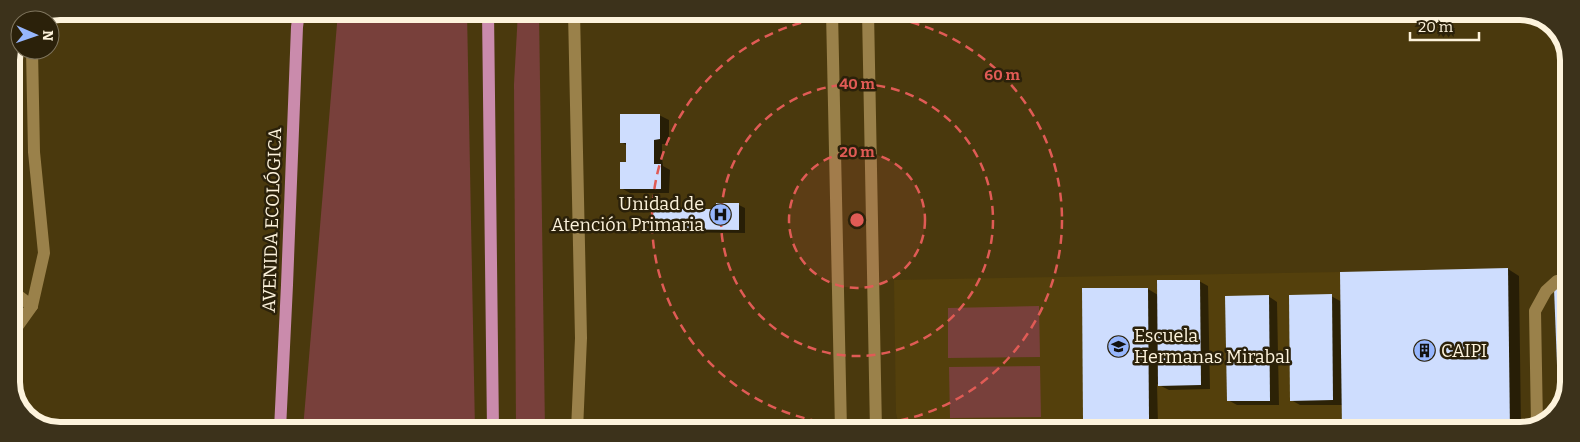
<svg xmlns="http://www.w3.org/2000/svg" width="1580" height="442" font-family="Bitter,serif">
<style>
.built{fill:#54400c}
.green{fill:#78403b}
.shadow{fill:#0007}
.building{fill:#ceddfe}
.lines{fill:none;stroke-linecap:round;stroke-linejoin:round}
.minor{stroke:#9a814a;stroke-width:12}
.major{stroke:#ca8bac;stroke-width:12}
.ring{fill:none;stroke:#e05b55;stroke-width:2.5;stroke-dasharray:9 6}
.labels{text-anchor:middle;stroke-width:5;stroke-linejoin:round;paint-order:stroke}
.poi-label{font-size:18px;fill:#fdf3dc;stroke:#2b210a;text-anchor:start}
.street-label{font-size:18px;fill:#fdf3dc;stroke:#2b210a}
.rim{fill:none;stroke:#fdf3dc;stroke-width:6}
.centre{fill:#e05b55;stroke:#2b210a;stroke-width:2.5}
.ring-label{font-size:15px;text-anchor:middle;font-weight:bold;fill:#e05b55;stroke:#2b210a;stroke-width:5;stroke-linejoin:round;paint-order:stroke}
</style>
<rect width="100%" height="100%" fill="#4a390d"/>
<polygon class="built" points="1340,272 1342,431 900,430 896,413 894,280"/>
<g class="green">
<polygon points="338,12 467,12 475,430 303,429"/>
<polygon points="518,12 539,12 545,430 516,430 514,84"/>
<polygon points="1039,306 1040,357 948,358 948,308"/>
<polygon points="1040,366 1041,417 950,418 949,367"/>
</g>
<g class="shadow">
<polygon points="659,115 669,120 669,144 662,144 662,158 663,166 670,170 669,193 630,193 621,188 627,163 628,146 621,142"/>
<polygon points="676,204 682,208 682,210 717,211 739,205 745,208 745,233 659,232 652,228"/>
<polygon points="1508,269 1519,276 1521,430 1343,431 1343,405 1300,405 1291,400 1331,296 1342,302"/>
<polygon points="1199,281 1208,286 1210,389 1169,390 1157,384 1158,424 1093,424 1084,419 1148,289 1158,295"/>
<polygon points="1568,289 1567,369 1558,364"/>
<polygon points="1268,296 1277,302 1279,405 1237,405 1228,400"/>
</g>
<g class="building">
<polygon points="620,114 660,114 660,139 654,140 654,164 661,164 661,189 620,189 620,162 626,162 626,143 620,143"/>
<polygon points="651,203 676,203 676,209 716,209 716,203 739,203 739,230 651,229"/>
<polygon points="1508,268 1510,431 1342,431 1340,272"/>
<polygon points="1157,280 1200,280 1201,385 1158,386"/>
<polygon points="1082,288 1148,288 1149,419 1083,420"/>
<polygon points="1554,288 1568,288 1567,364 1557,365"/>
<polygon points="1332,294 1333,400 1290,401 1289,295"/>
<polygon points="1269,295 1270,401 1227,401 1225,296"/>
<polygon points="1559,373 1567,373 1567,394 1558,407"/>
</g>
<g class="lines">
<g class="minor">
<polyline points="574,12 581,338 577,430"/>
<polyline points="832,12 841,430"/>
<polyline points="868,12 876,430"/>
<polyline points="12,291 32,306"/>
<polyline points="12,334 32,306 44,253 34,152 32,50"/>
<polyline points="1537,425 1535,311 1546,291 1557,281 1568,280"/>
</g>
<g class="major">
<polyline points="488,12 493,430"/>
<polyline points="280,429 287,285 297,27 299,12"/>
</g>
</g>
<circle cx="857" cy="220" r="68" fill="#e05b55" fill-opacity=".12"/>
<g class="ring">
<circle cx="857" cy="220" r="68"/>
<circle cx="857" cy="220" r="136"/>
<circle cx="857" cy="220" r="205"/>
</g>
<defs>
<symbol id="hospital-disc" viewBox="-11 -11 22 22"><circle r="9.5" fill="#96b6fd" stroke="#2b210a"/><path d="M-5-5h3v3.5h4V-5h3V5h-3V1.5h-4V5h-3Z" fill="#111"/></symbol>
<symbol id="school-disc" viewBox="-11 -11 22 22"><circle r="9.5" fill="#96b6fd" stroke="#2b210a"/><path d="M0-5L7-2L0 1L-7-2ZM-4 1L0 2.5L4 1V4Q0 6-4 4Z" fill="#111"/></symbol>
<symbol id="building-disc" viewBox="-11 -11 22 22"><circle r="9.5" fill="#96b6fd" stroke="#2b210a"/><path d="M-4-6H4V6H1V3H-1V6H-4ZM-2.5-4.3h1.7v1.8h-1.7ZM.8-4.3h1.7v1.8H.8ZM-2.5-1h1.7V.8h-1.7ZM.8-1h1.7V.8H.8Z" fill="#111"/></symbol>
</defs>
<g fill-rule="evenodd">
<use href="#hospital-disc" x="708" y="202" width="25" height="25"/>
<use href="#school-disc" x="1106" y="334" width="25" height="25"/>
<use href="#building-disc" x="1412" y="338" width="25" height="25"/>
</g>
<g class="labels">
<g class="poi-label">
<text x="704" y="210" text-anchor="end">Unidad de<tspan x="704" dy="21">Atención Primaria</tspan></text>
<text x="1134" y="342">Escuela<tspan x="1134" dy="21">Hermanas Mirabal</tspan></text>
<text x="1441" y="357">CAIPI</text>
</g>
<g class="street-label">
<text transform="translate(272 220) rotate(-88)" y="6">AVENIDA ECOLÓGICA</text>
</g>
</g>
<path d="M0 0H1580V442H0ZM60 20H1520A40 40 0 0 1 1560 60V382A40 40 0 0 1 1520 422H60A40 40 0 0 1 20 382V60A40 40 0 0 1 60 20Z" fill="#3c321b" fill-rule="evenodd"/>
<path class="rim" d="M60 20H1520A40 40 0 0 1 1560 60V382A40 40 0 0 1 1520 422H60A40 40 0 0 1 20 382V60A40 40 0 0 1 60 20Z"/>
<circle cx="857" cy="220" r="8" class="centre"/>
<g class="ring-label">
<text x="1002" y="80">60 m</text>
<text x="857" y="89">40 m</text>
<text x="857" y="157">20 m</text>
</g>
<g transform="translate(35 35) rotate(92)"><circle r="24" fill="#2b210a" stroke="#7f755e"/>
<path d="M0-4L9 19L0 12L-9 19Z" fill="#96b6fd"/>
<text y="-8" font-size="14" font-weight="bold" text-anchor="middle" fill="#fdf3dc">N</text>
</g>
<path d="M1410 32v8h69v-8" fill="none" stroke="#fdf3dc" stroke-width="2.5"/>
<text x="1418" y="32" font-size="15" fill="#fdf3dc" stroke="#2b210a" stroke-width="4" paint-order="stroke">20 m</text>
</svg>
